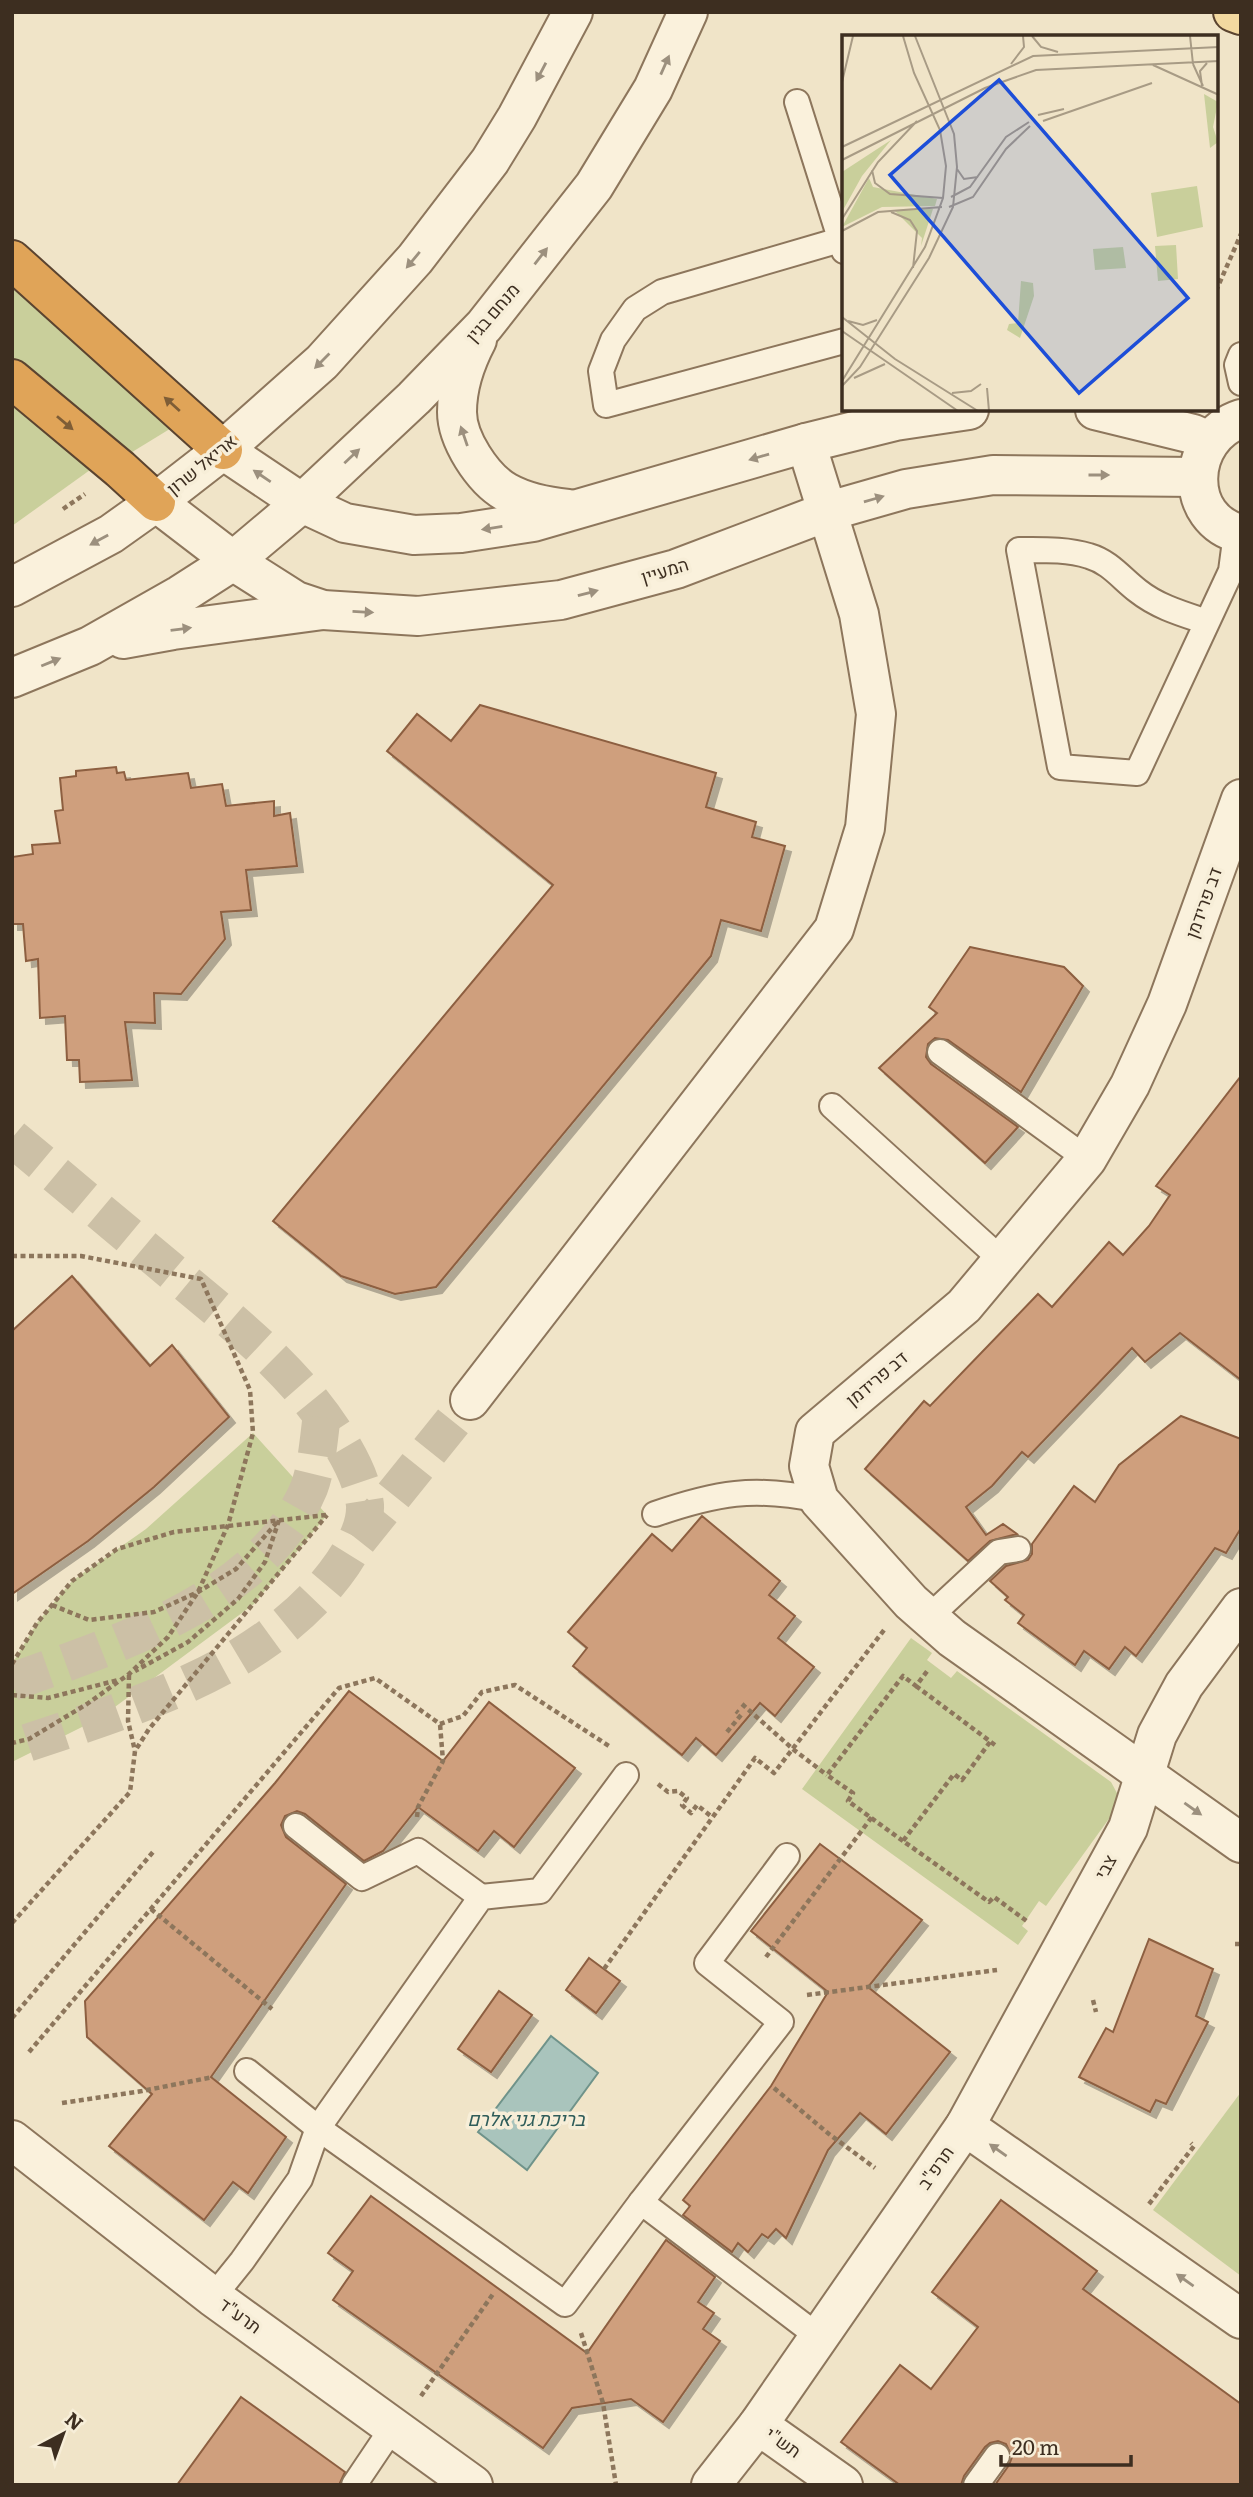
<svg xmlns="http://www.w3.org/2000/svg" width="1253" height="2497" font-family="Literata,Heebo,serif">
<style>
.green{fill:#c9cf9b}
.water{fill:#a9c4bc;stroke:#6f938a;stroke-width:2}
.building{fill:#cf9f7d;stroke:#8d5f41;stroke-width:2;filter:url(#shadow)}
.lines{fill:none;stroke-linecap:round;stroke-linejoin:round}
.minor-tunnel{stroke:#ccc0a6;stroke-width:38;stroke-dasharray:38 19;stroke-linecap:butt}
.service-casing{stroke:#8d765c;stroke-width:28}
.minor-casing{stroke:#8d765c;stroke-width:42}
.tertiary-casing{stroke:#8d765c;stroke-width:42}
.primary-casing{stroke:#5b4430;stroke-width:42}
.motorway-casing{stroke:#5b4430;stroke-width:42}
.path{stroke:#8d765c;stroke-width:4.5;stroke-dasharray:5 3.5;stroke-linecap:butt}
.service{stroke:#faf1dc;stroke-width:24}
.minor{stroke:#faf1dc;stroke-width:38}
.tertiary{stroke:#faf1dc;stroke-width:38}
.primary{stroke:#f3d9a0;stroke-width:38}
.motorway{stroke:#e0a458;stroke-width:38}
.oneway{fill:#9c907e}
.oneway2{fill:#7e5d36}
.labels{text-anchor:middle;stroke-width:7;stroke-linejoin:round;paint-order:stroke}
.street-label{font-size:18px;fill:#3d2e20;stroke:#f7eed8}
.water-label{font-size:19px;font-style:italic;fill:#2f5d5a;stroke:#f7eed8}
.inset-road{fill:none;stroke:#a89b85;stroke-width:2}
.view{fill:#1d4ed8;fill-opacity:0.15;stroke:#1d4ed8;stroke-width:3.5}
.inset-edge{fill:none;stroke:#3d2e20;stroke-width:3.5}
</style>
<defs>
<filter id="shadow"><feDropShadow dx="6" dy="6" stdDeviation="0" flood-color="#0004"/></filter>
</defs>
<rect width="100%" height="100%" fill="#f0e4c8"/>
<g class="green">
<polygon points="12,282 173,427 124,457 12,359"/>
<polygon points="12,398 90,470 12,526"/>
<polygon points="253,1433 327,1515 254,1604 100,1718 12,1762 12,1664 37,1623 72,1581 146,1529"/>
<polygon points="911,1638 932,1653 927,1660 951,1678 957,1671 1111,1782 1118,1795 1116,1809 1046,1906 1039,1901 1022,1926 1028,1931 1018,1945 802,1789"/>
<polygon points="1241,2092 1241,2276 1153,2210"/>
</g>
<polygon class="water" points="551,2036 598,2073 527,2170 478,2132"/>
<g class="building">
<polygon points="480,705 716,773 706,807 756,822 752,837 785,846 761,931 721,920 711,956 436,1287 395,1294 341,1276 273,1221 553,885 387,751 417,714 451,741"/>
<polygon points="116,767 117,773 124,772 126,780 188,773 191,788 222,784 226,806 274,801 274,816 290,813 297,866 246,870 251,910 221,912 225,939 181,994 154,993 155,1023 125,1022 132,1080 80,1082 79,1060 67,1060 65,1016 40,1018 38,959 26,961 23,924 12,924 12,857 33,854 32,845 60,843 55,811 63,810 60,778 76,776 76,771"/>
<polygon points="970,947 1064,967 1083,986 1021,1092 948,1040 935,1038 928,1044 926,1057 931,1064 1018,1127 985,1163 879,1068 937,1013 929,1007"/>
<polygon points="1241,1076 1241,1380 1180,1333 1145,1362 1132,1348 1028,1457 1022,1452 992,1486 966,1507 986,1535 1003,1524 1017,1534 990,1541 968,1561 865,1469 924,1401 930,1406 1038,1294 1052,1307 1109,1242 1123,1255 1149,1226 1170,1195 1156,1186"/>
<polygon points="72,1276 150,1366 172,1345 229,1417 154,1487 88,1541 12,1594 12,1331"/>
<polygon points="1181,1416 1241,1439 1241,1528 1226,1553 1215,1548 1136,1656 1125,1647 1109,1669 1084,1651 1075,1665 1018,1623 1024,1615 1005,1600 1008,1597 990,1581 1006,1566 1028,1560 1032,1554 1032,1544 1074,1486 1095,1502 1119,1465"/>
<polygon points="702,1516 780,1581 769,1595 795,1616 778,1638 814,1667 775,1716 760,1703 716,1755 696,1738 682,1755 573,1666 587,1648 568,1632 652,1534 672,1551"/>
<polygon points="349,1691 443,1761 489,1702 575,1768 514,1847 494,1831 478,1851 418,1807 383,1851 364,1861 305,1814 297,1811 285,1816 281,1825 286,1837 346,1884 211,2077 286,2137 248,2193 233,2182 204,2220 109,2146 152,2094 87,2037 85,2001 275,1783"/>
<polygon points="820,1844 922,1920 868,1987 950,2052 886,2134 860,2113 828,2150 786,2238 776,2229 768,2238 762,2234 748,2252 738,2243 732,2252 683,2215 690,2206 683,2200 771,2086 828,1992 751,1931"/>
<polygon points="1149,1939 1213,1969 1196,2016 1208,2022 1166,2104 1156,2100 1150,2112 1079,2077 1106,2028 1113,2032"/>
<polygon points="589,1958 620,1981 596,2013 566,1990"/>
<polygon points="499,1991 532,2015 491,2072 458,2049"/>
<polygon points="371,2196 587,2353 666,2240 715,2277 698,2302 714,2313 703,2329 720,2341 663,2422 631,2399 572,2408 543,2448 333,2300 353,2271 328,2253"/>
<polygon points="1001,2200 1097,2271 1083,2289 1241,2404 1241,2485 995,2485 1009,2465 1012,2457 1006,2444 998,2441 990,2443 985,2447 964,2476 961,2485 900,2485 841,2442 900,2365 931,2389 978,2327 932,2292"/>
<polygon points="241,2397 345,2472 339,2485 177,2485"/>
</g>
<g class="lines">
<g class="minor-tunnel">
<path d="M12,1138C61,1179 110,1220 158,1260C225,1316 294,1367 340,1442C352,1462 362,1481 365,1505C366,1527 354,1546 343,1563C269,1671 129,1708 12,1748"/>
<polyline points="358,1540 470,1400"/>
<path d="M12,1682C117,1644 262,1600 309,1488C317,1467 319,1436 322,1414"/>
</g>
<defs>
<g id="service">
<polyline points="797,102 844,251"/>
<polyline points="840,240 662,292 635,309 613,340 601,371 606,405 844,341"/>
<polyline points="1241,355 1237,365 1241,383"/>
<path d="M1207,622C1183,614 1158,607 1138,591C1122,579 1110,562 1089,556C1067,549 1042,550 1019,550L1060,767L1137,773L1231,571L1236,533"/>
<polyline points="940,1052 1087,1159"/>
<polyline points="832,1106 1003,1261"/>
<path d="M655,1514C716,1493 754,1486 819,1500"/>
<polyline points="928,1618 999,1552 1018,1549"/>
<polyline points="296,1826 362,1878 418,1851 481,1897"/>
<polyline points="247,2071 318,2128 565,2304 641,2202 819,2337"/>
<polyline points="641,2202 781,2022 707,1963 787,1856"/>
<polyline points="213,2297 242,2261 300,2179 318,2128 481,1897 540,1891 626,1775"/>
<polyline points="354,2485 393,2427"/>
<polyline points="976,2485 997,2456"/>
</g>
<g id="minor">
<polyline points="1241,799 1167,1004 1130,1085 1087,1159 964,1306 815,1432 809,1466 819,1500 911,1602 952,1638 1241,1843"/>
<polyline points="470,1400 834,929 865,828 876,714 859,614 806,443"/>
<polyline points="965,2126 1241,2319"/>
<polyline points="12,2140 213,2297 473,2485"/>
<polyline points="758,2425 843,2485"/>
<polyline points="711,2485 758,2425 965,2126 1128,1828 1157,1735 1184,1685 1241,1608"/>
</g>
<g id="tertiary">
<path d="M477,340C466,361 457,387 457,412C457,439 482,478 506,492C524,502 548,507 568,509"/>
<polyline points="1095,410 1193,434 1209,441"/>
<path d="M1241,419C1186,437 1182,520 1241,534"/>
<polyline points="223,450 302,503 345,523 414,535 461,533 533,522 806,443 895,421 969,410"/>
<polyline points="156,502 233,561 296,601 323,610 418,616 561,600 676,569 829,511 906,489 993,475 1197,477"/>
<polyline points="12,587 111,534 156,502 223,450 322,362 415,259 490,161 517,117 573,12"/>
<polyline points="123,639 173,630 323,610"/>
<polyline points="12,678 90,646 180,595 233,561 302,503 414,398 484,326 594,186 653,89 688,12"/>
</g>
<polyline id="primary" points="1233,12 1241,15"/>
<g id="motorway">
<polyline points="12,260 223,450"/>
<polyline points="12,379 120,469 156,502"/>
</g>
</defs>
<use href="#service" class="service-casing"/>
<use href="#minor" class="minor-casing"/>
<use href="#tertiary" class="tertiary-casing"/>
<use href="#primary" class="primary-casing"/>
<use href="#motorway" class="motorway-casing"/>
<g class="path">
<polyline points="1216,291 1241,234"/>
<polyline points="63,509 85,494"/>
<polyline points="12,1256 81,1256 201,1279 250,1390 253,1433 228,1525 198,1592 168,1637 129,1674 87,1704 29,1739 12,1743"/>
<polyline points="52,1605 89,1620 154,1612 198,1592 236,1569 279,1520 265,1562 238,1599 188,1642 135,1671"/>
<polyline points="12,1664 37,1623 72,1581 117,1549 174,1532 326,1515"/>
<polyline points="129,1675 128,1721 135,1751"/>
<polyline points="916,1686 995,1745"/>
<polyline points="12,1695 48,1698 118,1680"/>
<polyline points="742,1704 794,1750 827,1775"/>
<polyline points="727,1732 741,1715 736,1711"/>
<polyline points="990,1742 962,1780 954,1774 903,1841 989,1902 994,1897 1028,1922"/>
<polyline points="658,1784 668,1792 678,1791 687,1798 682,1805 691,1813 697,1805 712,1817"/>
<polyline points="417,1817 418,1807 443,1761 440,1724"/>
<polyline points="903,1841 848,1801 853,1793 827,1775 903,1676 916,1686 928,1670"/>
<polyline points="151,1909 272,2009"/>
<polyline points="12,1923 130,1792 135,1751 149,1729 327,1515"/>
<polyline points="1235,1944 1241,1944"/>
<polyline points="766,1957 872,1817"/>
<polyline points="604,1969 755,1758 774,1773 884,1630"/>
<polyline points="807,1995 997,1970"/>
<polyline points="1093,2000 1096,2012"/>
<polyline points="12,2018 153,1852"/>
<polyline points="29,2052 339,1688 375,1678 440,1724 463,1716 482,1692 515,1685 609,1746"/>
<polyline points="774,2088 829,2134 875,2168"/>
<polyline points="62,2103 142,2091 213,2077"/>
<polyline points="1149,2204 1194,2146 1191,2143"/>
<polyline points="581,2333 603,2403 616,2485"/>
<polyline points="421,2396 493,2294"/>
</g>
<use href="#service" class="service"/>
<use href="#minor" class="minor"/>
<use href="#tertiary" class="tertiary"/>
<use href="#primary" class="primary"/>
<use href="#motorway" class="motorway"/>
</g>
<defs><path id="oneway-solid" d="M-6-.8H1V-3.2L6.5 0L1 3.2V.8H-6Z" transform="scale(1.75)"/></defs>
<g class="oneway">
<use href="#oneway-solid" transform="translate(665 65) rotate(-66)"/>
<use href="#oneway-solid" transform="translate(541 72) rotate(118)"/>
<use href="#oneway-solid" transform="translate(541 256) rotate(-52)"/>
<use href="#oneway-solid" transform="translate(413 260) rotate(130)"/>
<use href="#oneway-solid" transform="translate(322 361) rotate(135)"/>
<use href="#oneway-solid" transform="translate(464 436) rotate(-109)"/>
<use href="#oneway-solid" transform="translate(352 456) rotate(-43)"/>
<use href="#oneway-solid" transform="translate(759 457) rotate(164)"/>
<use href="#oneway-solid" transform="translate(1099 475)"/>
<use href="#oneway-solid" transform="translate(262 476) rotate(-146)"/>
<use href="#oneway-solid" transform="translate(874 499) rotate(-16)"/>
<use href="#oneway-solid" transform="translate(492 528) rotate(171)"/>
<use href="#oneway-solid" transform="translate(99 540) rotate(151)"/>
<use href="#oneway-solid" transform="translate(588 593) rotate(-15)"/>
<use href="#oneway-solid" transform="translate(363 612) rotate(3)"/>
<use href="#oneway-solid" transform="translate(181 629) rotate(-7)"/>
<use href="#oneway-solid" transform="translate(51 662) rotate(-22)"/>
<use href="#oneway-solid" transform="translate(1193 1809) rotate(35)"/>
<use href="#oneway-solid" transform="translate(998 2150) rotate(-145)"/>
<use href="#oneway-solid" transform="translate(1185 2280) rotate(-145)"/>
</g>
<g class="oneway2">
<use href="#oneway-solid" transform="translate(172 404) rotate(-138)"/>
<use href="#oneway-solid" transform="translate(65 423) rotate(40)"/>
</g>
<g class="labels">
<g class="street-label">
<text transform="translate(493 313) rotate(-49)" y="6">מנחם בגין</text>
<text transform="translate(202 465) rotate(-39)" y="6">אריאל שרון</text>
<text transform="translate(665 571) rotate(-17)" y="6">המעיין</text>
<text transform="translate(1204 903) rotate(-70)" y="6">דב פרידמן</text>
<text transform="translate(877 1379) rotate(-40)" y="6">דב פרידמן</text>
<text transform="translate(1106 1867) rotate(-61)" y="6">צבי</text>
<text transform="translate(936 2168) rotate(-55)" y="6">תרפ"ב</text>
<text transform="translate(240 2316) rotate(36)" y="6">תרע"ד</text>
<text transform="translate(783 2443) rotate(35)" y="6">תש"י</text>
</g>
<g class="water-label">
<text x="526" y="2126">בריכת גני אלרם</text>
</g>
</g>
<g transform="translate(842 35)">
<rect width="376" height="376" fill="#f0e4c8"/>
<path d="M362,59L376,67L371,92L376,107L368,113ZM49,105L20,141L0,177V137ZM27,143L31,152L95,164L93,171L40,172L0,192ZM355,151L361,192L315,202L309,158ZM91,174L79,211L80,203L52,175ZM334,210L336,244L316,246L313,211ZM281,212L284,233L253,235L251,214ZM179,246L191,248L192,261L178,303L165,295L167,289L176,288Z" fill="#c9cf9b"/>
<path class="inset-road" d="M190,1L199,12L216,17M348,1L351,29M169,29L182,12L181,1M351,29L361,51M311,30L377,60M0,47L11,1M360,51L358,36L365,28M196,80L222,74M201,86L310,48M0,112L191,21L377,12M0,125L143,53L194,35L377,26M115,134L122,144L136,142M30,135L33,148L48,159L101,163M109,162L128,152L164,102L187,87M107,172L131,162L164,114L188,91M49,177L68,185L75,196L71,233M0,184L36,127L75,86M0,196L36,177L100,172M0,282L53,324L136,376M6,286L21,290L35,285M0,296L116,376M12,343L43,329M0,346L83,212L101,163L104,131L98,95L72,38L61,1M0,351L18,332L87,223L111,172L115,132L112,99L73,1M145,353L147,376M110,358L129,356L139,349"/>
<path class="view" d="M157,45L346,263L237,358L48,140Z"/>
<rect width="376" height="376" class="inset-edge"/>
</g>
<rect width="1253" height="2497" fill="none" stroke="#3d2e20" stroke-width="28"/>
<g transform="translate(63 2434) rotate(41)" stroke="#f7eed8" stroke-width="5" paint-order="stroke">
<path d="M0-5L12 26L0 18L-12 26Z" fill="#3d2e20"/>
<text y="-10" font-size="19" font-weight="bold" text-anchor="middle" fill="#3d2e20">N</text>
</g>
<path d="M1001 2455v10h130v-10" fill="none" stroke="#3d2e20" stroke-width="3.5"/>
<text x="1012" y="2455" font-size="21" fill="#3d2e20" stroke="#f7eed8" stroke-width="5" paint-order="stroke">20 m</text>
</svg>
